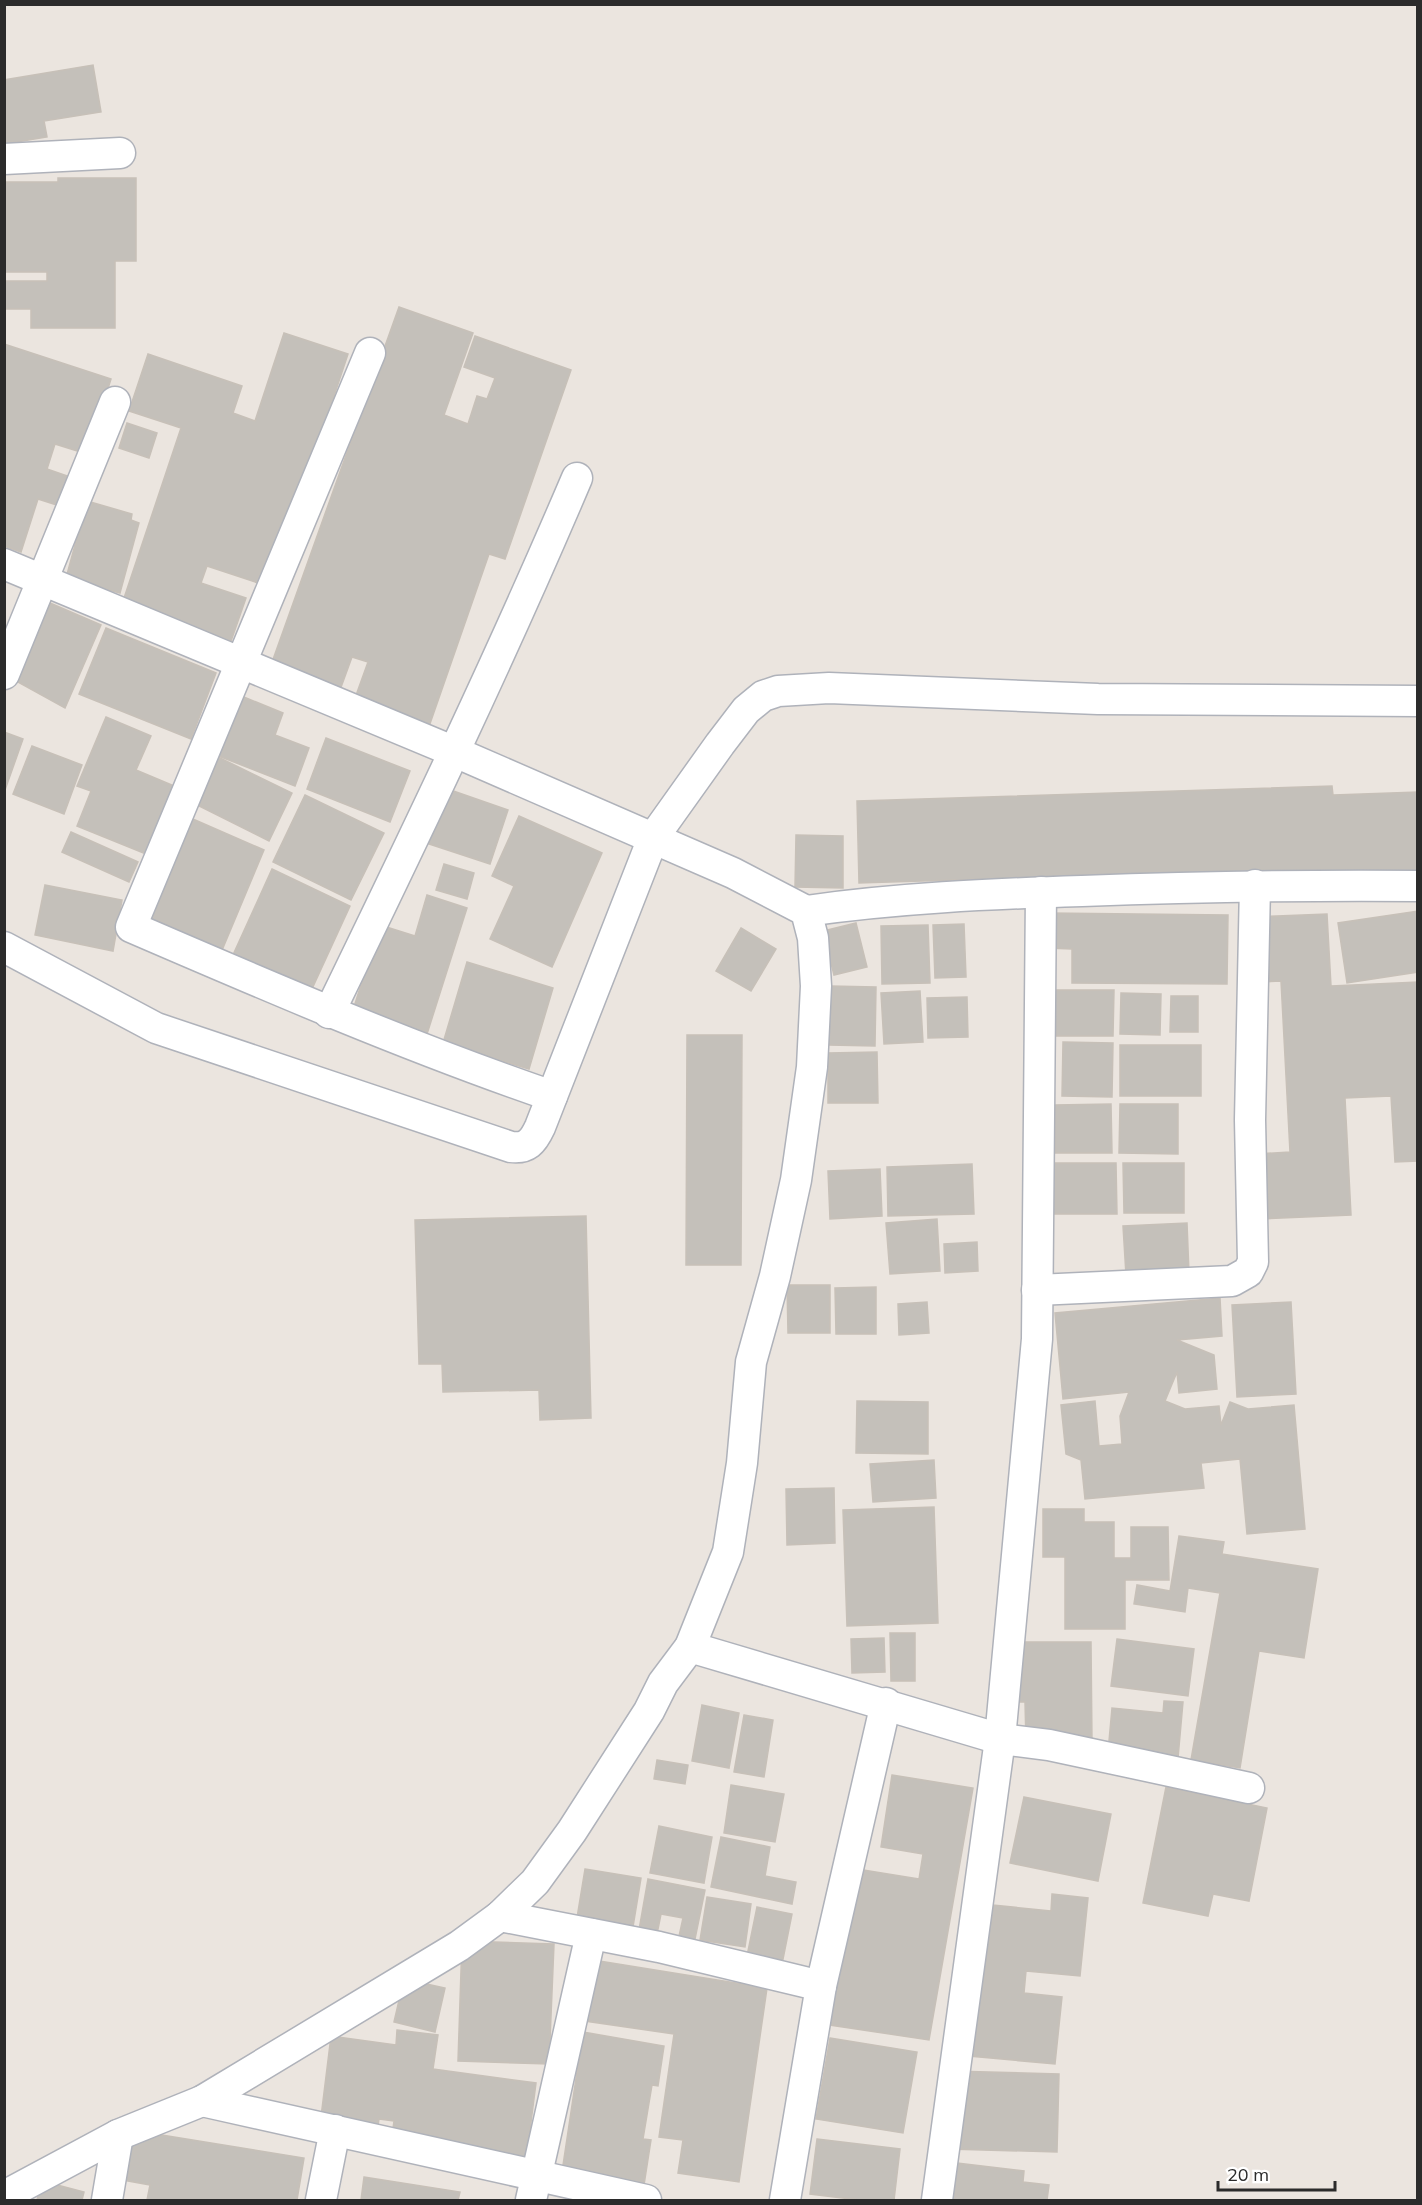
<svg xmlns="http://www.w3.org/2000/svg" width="1422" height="2205" font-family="Mulish,sans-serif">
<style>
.building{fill:#c4c0ba;stroke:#c7c0b8;stroke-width:1.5}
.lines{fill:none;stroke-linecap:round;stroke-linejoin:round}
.street-casing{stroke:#afb2ba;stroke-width:33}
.street{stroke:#fff;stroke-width:30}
</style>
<rect width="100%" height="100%" fill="#ebe5df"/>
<g class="building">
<polygon points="93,65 101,112 44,121 47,137 4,144 4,80"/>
<polygon points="58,178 136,178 136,261 115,261 115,328 31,328 31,309 4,309 4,281 47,281 47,272 4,272 4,182 58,182"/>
<polygon points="399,307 473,333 444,415 468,424 477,396 487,399 495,378 464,367 475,336 571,370 505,559 489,554 425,738 350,712 368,662 352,657 340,690 271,665"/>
<polygon points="284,333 348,354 305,483 287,526 282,524 261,584 207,566 201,583 246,598 230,644 121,607 181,428 129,411 148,354 242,386 233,413 255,421"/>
<polygon points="4,344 111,379 87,454 55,444 47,469 73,478 63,507 38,499 21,552 4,546"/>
<polygon points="127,423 157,433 149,458 119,448"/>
<polygon points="87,501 132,514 131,520 139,523 120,593 66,578"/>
<polygon points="50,603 101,625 65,708 16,681"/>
<polygon points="106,628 216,673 191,739 79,694"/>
<polygon points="239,695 283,713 275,735 309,748 295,786 216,755"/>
<polygon points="106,717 151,736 136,770 174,786 146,854 77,826 91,791 77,786"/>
<polygon points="4,732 23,739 5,790 4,790"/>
<polygon points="326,738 410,771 390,822 307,789"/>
<polygon points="32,746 82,765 64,814 13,794"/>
<polygon points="218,757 292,793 269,841 195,804"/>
<polygon points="439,786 508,810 490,864 420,841"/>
<polygon points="1332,786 1333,795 1418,792 1418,874 1082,879 1082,876 859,883 857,801"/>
<polygon points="305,795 384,833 351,900 273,862"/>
<polygon points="186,816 264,850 220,955 141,921"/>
<polygon points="519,816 602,853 552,967 490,939 514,886 492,876"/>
<polygon points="71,832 138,862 129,882 62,852"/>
<polygon points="796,835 843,836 843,888 795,887"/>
<polygon points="444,864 474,873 467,899 436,890"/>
<polygon points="272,869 350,906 311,991 233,955"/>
<polygon points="45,885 122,900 113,951 35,935"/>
<polygon points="427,895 467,908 427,1034 353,1010 380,925 415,936"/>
<polygon points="1418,911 1418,972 1347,983 1338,923"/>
<polygon points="1047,913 1228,915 1227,984 1072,983 1072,949 1047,948"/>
<polygon points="1327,914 1331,986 1418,982 1418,1161 1395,1162 1391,1096 1345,1098 1351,1215 1259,1219 1256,1154 1290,1152 1281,981 1258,982 1255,917"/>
<polygon points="856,923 867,967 834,975 823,931"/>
<polygon points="964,924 966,977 935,978 933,925"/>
<polygon points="928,925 930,983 882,984 881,926"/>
<polygon points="741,928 776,949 751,991 716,971"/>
<polygon points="467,962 553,988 529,1069 443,1043"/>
<polygon points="830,986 876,987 875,1046 829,1045"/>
<polygon points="1053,990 1114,990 1113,1036 1053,1036"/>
<polygon points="920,991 923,1042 884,1044 881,993"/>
<polygon points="1121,993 1161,994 1160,1035 1120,1034"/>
<polygon points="1171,996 1198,996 1198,1032 1170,1032"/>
<polygon points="967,997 968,1037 928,1038 927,998"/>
<polygon points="687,1035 742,1035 741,1265 686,1265"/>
<polygon points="1063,1042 1113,1043 1112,1097 1062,1096"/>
<rect x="1120" y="1045" width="81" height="51"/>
<polygon points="877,1052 878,1103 828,1103 828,1053"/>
<polygon points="1111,1104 1112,1153 1055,1153 1055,1105"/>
<polygon points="1120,1104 1178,1104 1178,1154 1119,1153"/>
<polygon points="1051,1163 1116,1163 1117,1214 1052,1214"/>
<polygon points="1123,1163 1184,1163 1184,1213 1124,1213"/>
<polygon points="972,1164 974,1214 888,1216 887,1167"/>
<polygon points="880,1169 882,1216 830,1219 828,1171"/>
<polygon points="586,1216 591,1418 540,1420 539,1390 443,1392 442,1364 419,1364 415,1220"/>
<polygon points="937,1219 940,1271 890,1274 886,1223"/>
<polygon points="1187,1223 1189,1273 1126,1275 1123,1226"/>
<polygon points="977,1242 978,1271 945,1273 944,1244"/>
<polygon points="787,1285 830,1285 830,1333 788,1333"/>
<polygon points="876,1287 876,1334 836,1334 835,1288"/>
<polygon points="1220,1298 1222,1336 1177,1340 1214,1355 1217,1389 1179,1393 1177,1372 1165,1401 1185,1409 1219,1406 1221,1425 1230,1402 1248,1409 1294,1405 1305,1529 1247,1534 1240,1459 1201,1463 1204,1488 1085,1499 1081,1460 1066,1454 1061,1405 1095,1401 1099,1446 1122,1444 1120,1416 1129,1392 1063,1399 1055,1313"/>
<polygon points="927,1302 929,1333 899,1335 898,1304"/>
<polygon points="1291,1302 1296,1394 1237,1397 1232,1305"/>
<polygon points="857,1401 928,1402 928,1454 856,1453"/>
<polygon points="934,1460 936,1498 873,1502 870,1464"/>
<polygon points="834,1488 835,1543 787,1545 786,1489"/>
<polygon points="934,1507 938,1623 847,1626 843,1510"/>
<polygon points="1043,1509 1084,1509 1084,1522 1114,1522 1114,1558 1131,1558 1131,1527 1168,1527 1169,1580 1125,1580 1125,1629 1065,1629 1065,1557 1043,1557"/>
<polygon points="1179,1536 1224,1542 1222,1554 1318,1569 1304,1658 1259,1651 1240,1768 1191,1760 1220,1593 1188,1588 1185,1612 1134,1604 1137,1585 1170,1591"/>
<polygon points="890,1633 915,1633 915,1681 891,1681"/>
<polygon points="884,1638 885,1672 852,1673 851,1639"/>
<polygon points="1117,1639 1194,1649 1188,1696 1111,1686"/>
<polygon points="1011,1642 1091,1642 1092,1742 1026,1742 1025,1702 1012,1702"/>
<polygon points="1164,1701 1183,1702 1178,1758 1108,1752 1112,1708 1163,1713"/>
<polygon points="702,1705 739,1713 729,1768 692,1761"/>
<polygon points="744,1715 773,1720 764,1777 734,1772"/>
<polygon points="657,1760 688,1765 685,1784 654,1779"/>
<polygon points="892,1775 973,1788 929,2040 810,2022 833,1865 919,1879 923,1854 881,1847"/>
<polygon points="731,1785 784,1794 775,1842 724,1833"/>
<polygon points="1166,1787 1267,1808 1249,1901 1213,1894 1208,1916 1143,1903"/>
<polygon points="1024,1797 1111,1814 1098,1881 1010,1863"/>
<polygon points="659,1826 712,1837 704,1883 650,1873"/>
<polygon points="721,1837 770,1847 765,1876 796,1882 792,1904 711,1887"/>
<polygon points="585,1869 641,1878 632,1933 576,1924"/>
<polygon points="648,1879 705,1890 694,1944 678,1941 683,1918 661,1914 657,1934 639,1930"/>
<polygon points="1052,1894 1088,1898 1080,1976 1026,1971 1024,1993 1062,1997 1055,2064 969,2056 983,1904 1051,1911"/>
<polygon points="707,1897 751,1904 745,1947 700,1940"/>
<polygon points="757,1907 792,1914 782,1964 747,1956"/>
<polygon points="462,1941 554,1944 549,2064 458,2061"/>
<polygon points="593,1960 767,1988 739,2182 678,2173 683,2140 659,2137 674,2034 585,2021"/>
<polygon points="404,1979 445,1988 435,2032 394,2022"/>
<polygon points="397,2030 438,2035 433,2069 536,2083 525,2169 390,2151 394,2121 379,2119 377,2133 320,2125 331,2036 396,2045"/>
<polygon points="583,2032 664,2046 658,2086 652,2085 643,2139 651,2140 644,2185 562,2172"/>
<polygon points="830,2038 917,2052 903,2133 816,2119"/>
<polygon points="950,2071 1059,2074 1057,2152 948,2149"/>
<polygon points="137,2131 304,2158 297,2200 147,2200 150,2185 111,2178"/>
<polygon points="817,2139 900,2149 894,2200 859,2200 810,2194"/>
<polygon points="940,2161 1024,2171 1023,2182 1049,2185 1047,2200 935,2200"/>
<polygon points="364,2177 460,2192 458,2200 361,2200"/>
<polygon points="42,2181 84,2192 82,2200 37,2200"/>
</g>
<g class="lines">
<defs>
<g id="street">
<polyline points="4,159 120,153"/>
<path d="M370,353L131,927C270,987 409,1047 552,1096"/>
<polyline points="4,564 455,752 733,873 806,911 813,938 816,986 812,1067 796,1180 775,1276 751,1362 742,1463 728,1552 690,1647 663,1683 649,1711 572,1831 535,1882 500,1916 459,1946 202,2101 118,2135 4,2196"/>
<polyline points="4,674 115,402"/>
<path d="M806,911C897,898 989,894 1082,891C1194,887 1305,885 1418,886"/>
<path d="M4,947L156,1028L511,1147C527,1149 533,1142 540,1127L653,838L720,744L746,710L763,696L778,691L829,688L1098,699L1418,701"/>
<path d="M329,1013C415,836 500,659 577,478"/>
<polyline points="1037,1290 1232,1281 1248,1272 1253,1262 1250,1120 1255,885"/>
<polyline points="690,1647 1000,1739 1049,1745 1249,1788"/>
<polyline points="500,1916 659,1947 821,1986"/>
<polyline points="202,2101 646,2200"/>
<polyline points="107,2200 118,2135"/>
<polyline points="321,2200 335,2130"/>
<polyline points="531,2200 591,1934"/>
<polyline points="785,2200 821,1986 886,1703"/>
<polyline points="937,2200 1000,1739 1037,1339 1041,892"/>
</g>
</defs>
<use href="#street" class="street-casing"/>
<use href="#street" class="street"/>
</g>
<rect width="1422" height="2205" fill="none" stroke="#2b2b2b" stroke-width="12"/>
<path d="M1218 2181v9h117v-9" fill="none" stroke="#2b2b2b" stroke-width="3"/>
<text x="1227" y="2181" font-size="18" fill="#2b2b2b" stroke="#ffffff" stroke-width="4.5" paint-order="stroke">20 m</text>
</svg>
